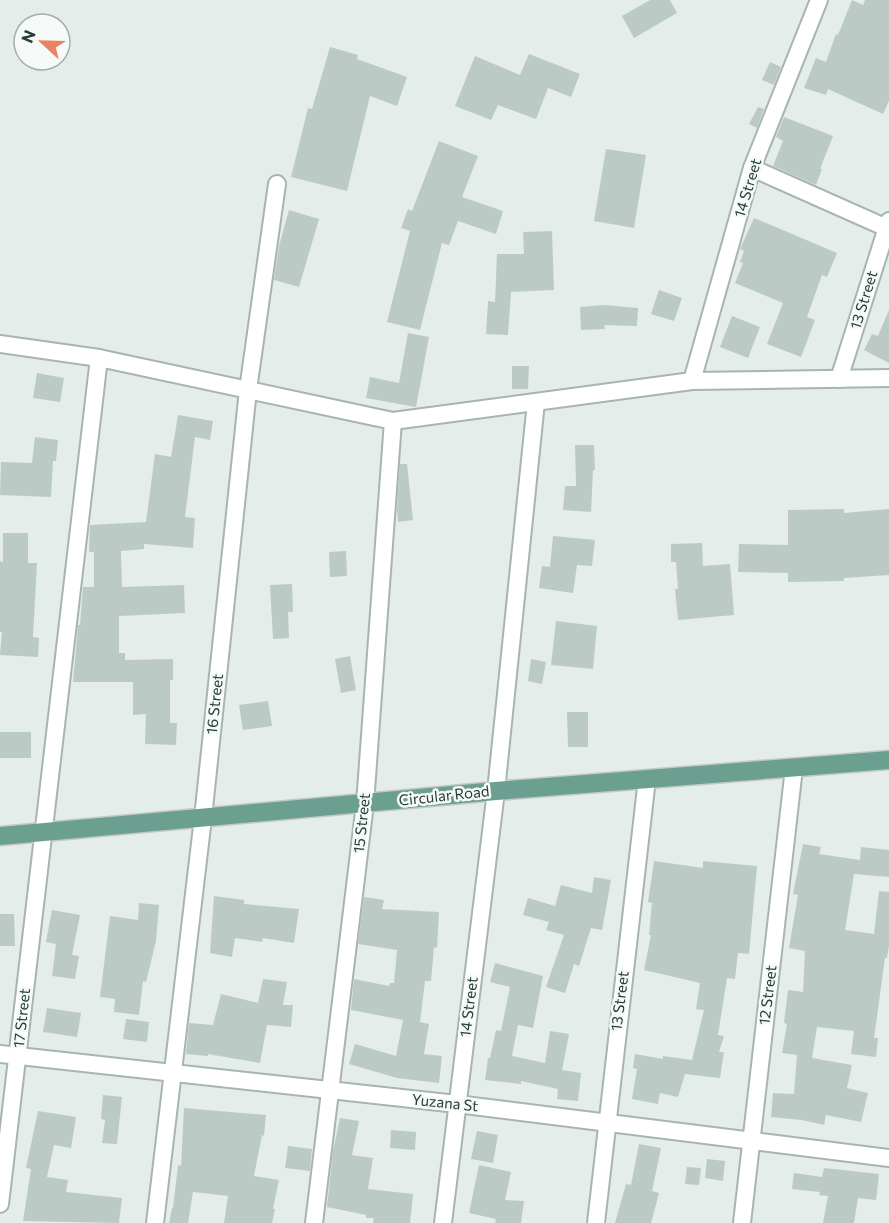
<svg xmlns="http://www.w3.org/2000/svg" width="889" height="1223" font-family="Commissioner,sans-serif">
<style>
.building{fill:#bccac5}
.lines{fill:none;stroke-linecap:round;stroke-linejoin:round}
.street-casing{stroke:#a7b5b0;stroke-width:20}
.primary-casing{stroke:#c2c9c7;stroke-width:21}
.street{stroke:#fff;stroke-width:16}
.primary{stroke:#6ba091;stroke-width:18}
.labels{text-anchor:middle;stroke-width:5;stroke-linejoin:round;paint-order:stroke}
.street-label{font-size:15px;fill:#243d36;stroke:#f5f9f7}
</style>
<rect width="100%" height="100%" fill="#e4ede9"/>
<g class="building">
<polygon points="650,0 670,0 677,13 634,38 622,16"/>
<polygon points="852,0 863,5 865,0 889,0 889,101 883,114 828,89 826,95 804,88 816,58 826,62 836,34 838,35"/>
<polygon points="330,47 358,55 357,59 407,77 397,106 370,96 347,191 291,177 308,108 312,109"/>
<polygon points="529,54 580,74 571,97 548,88 536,119 498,105 491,120 455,106 475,56 520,75"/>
<polygon points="770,62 781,67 774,85 762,80"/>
<polygon points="758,107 764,109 757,128 749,124"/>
<polygon points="784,117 833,136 820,169 822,169 816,185 773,166 783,141 776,137"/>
<polygon points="439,141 478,156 462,197 503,211 496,234 458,221 449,245 442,243 420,330 387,322 410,231 401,228 408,209 412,211"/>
<polygon points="606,149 646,155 634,228 594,221"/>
<polygon points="289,210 319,219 299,287 274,280 279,246"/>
<polygon points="754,218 837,253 827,277 822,275 807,317 815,320 801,357 767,344 783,303 735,283 743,263 740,262 744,251 740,249"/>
<polygon points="552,231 554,290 511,292 508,335 486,334 488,301 495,302 497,254 524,254 523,232"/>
<polygon points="659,290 682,298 674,321 651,314"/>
<polygon points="603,305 638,308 637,326 604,325 605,329 581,330 580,307"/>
<polygon points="889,310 889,363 864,350 872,334 878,336"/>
<polygon points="732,316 760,327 748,358 720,347"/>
<polygon points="408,333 429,337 416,407 366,398 370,377 399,383"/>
<polygon points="512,366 529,366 528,389 512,389"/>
<polygon points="37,373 64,378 60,402 33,398"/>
<polygon points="178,415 213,421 210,440 195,437 185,517 195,518 193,548 144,544 144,549 121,551 122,587 184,585 185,613 119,616 119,653 125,653 125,660 173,659 173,680 170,680 170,723 177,723 176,745 145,744 146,714 133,715 133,682 73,682 77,638 78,625 80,625 83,587 94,587 94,552 89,552 90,525 146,522 155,454 171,457"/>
<polygon points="35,437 58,440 56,461 53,461 51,497 0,495 1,462 32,463"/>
<polygon points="575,445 594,445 595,470 593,470 591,512 563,510 565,486 576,486"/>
<polygon points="400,464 407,464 413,520 398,522 397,510"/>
<polygon points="844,509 844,513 889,509 889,575 844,578 844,581 788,582 788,573 738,572 739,544 788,545 788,510"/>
<polygon points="3,533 28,533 28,563 37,563 33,637 39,638 38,657 0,655 2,632 0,632 0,561 3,562"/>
<polygon points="553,536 595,540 592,566 577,565 573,593 539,588 542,566 550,567"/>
<polygon points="702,543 703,566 730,564 734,615 678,620 675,589 678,589 676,562 671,562 671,544"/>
<polygon points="346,551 347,576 330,577 329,552"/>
<polygon points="292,584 293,612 288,612 289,638 273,639 270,585"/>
<polygon points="556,621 597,626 593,669 551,665"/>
<polygon points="350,656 356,690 341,693 335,659"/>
<polygon points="531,659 546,662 542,684 528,681"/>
<polygon points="268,701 272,726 243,730 239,705"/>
<polygon points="567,712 588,712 588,747 568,747"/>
<rect x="0" y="732" width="31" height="26"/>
<polygon points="803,844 821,847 819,854 860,860 861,847 889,850 889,877 854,874 845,930 874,934 879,891 889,892 889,945 887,958 885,958 874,1038 878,1038 876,1057 851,1054 854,1031 817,1027 812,1058 852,1065 847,1088 868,1093 861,1122 826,1115 824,1125 802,1120 771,1117 773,1093 794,1094 797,1055 782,1053 787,1024 784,1023 788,990 803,992 805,951 789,948 798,895 793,894"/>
<polygon points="654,861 703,868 703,861 757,866 749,954 738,953 735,979 727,978 718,1035 724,1036 719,1052 724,1052 720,1078 685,1074 678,1097 660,1093 658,1104 632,1099 637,1069 633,1068 635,1054 663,1059 663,1056 692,1060 704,1010 696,1009 700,983 644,970 651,935 649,935 652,903 648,902"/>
<polygon points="594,877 611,880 602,930 591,928 579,966 574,964 565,993 546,987 564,935 546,930 549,922 523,915 528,898 555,906 561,885 592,893"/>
<polygon points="214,896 244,900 244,904 299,909 294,943 263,938 262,942 235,938 232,957 210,953"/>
<polygon points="364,897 384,900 382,909 439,912 437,948 434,947 431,981 425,981 420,1022 429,1024 424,1054 442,1056 439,1083 397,1078 349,1064 355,1044 396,1056 403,1020 351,1010 354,979 389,986 390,983 394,983 397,950 358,944"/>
<polygon points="139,903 159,905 156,941 146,982 143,981 139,1015 114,1012 115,999 100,997 110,916 138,920"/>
<polygon points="52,910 80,915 72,955 79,956 75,979 52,976 56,944 46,942"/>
<polygon points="0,914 14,914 15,946 0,946"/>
<polygon points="495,963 543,976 533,1028 518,1025 512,1056 545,1063 550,1031 569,1034 562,1070 581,1073 578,1101 557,1099 558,1089 521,1081 521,1084 485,1080 488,1058 490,1058 496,1030 501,1031 510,987 490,982"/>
<polygon points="263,979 287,982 283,1005 293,1005 291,1027 267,1025 260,1063 208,1054 208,1056 186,1054 189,1023 213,1025 221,994 258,1003"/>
<polygon points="47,1008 81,1013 77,1037 43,1032"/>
<polygon points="126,1019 149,1022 147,1042 123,1039"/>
<polygon points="103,1095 122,1097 117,1144 102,1143 105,1120 101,1119"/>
<polygon points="184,1108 266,1115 264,1136 262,1135 254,1176 279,1180 273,1209 275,1209 272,1223 224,1223 228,1196 193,1192 188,1223 169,1223 172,1208 173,1208 178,1165 181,1166"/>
<polygon points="38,1111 76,1117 71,1148 54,1145 47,1177 68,1180 66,1192 122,1198 119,1223 23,1221 31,1169 26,1168"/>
<polygon points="340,1118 359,1121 352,1155 373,1158 368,1189 413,1194 410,1223 373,1223 374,1218 366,1218 366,1215 327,1207 333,1151"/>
<polygon points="391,1130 416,1132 415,1150 390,1148"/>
<polygon points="477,1131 498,1135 493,1163 471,1159"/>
<polygon points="639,1144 661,1148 652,1191 659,1193 651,1223 615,1223 626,1184 631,1185"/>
<polygon points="288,1146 312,1149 310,1171 285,1168"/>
<polygon points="707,1159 725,1161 723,1181 705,1178"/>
<polygon points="479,1165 511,1172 505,1200 524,1201 521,1223 495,1223 496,1219 469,1213"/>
<polygon points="687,1167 701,1168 699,1185 685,1184"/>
<polygon points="824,1168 879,1174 876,1200 858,1198 854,1223 823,1223 828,1196 819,1195 820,1192 792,1189 794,1173 822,1177"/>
</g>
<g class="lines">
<defs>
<g id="street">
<polyline points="752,168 889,229"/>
<polyline points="0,344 99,358 393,421 692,381 889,378"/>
<polyline points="839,379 889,221"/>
<polyline points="692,381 752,168 819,0"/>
<polyline points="0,1054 457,1104 889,1158"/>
<polyline points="0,1204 99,358"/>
<polyline points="155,1223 203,818 248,390 277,184"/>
<polyline points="314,1223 365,804 393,421"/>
<polyline points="443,1223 496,791 536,402"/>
<polyline points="596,1223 647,779"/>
<polyline points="742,1223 794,768"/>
</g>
<polyline id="primary" points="0,836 496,791 889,760"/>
</defs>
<use href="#street" class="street-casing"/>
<use href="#primary" class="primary-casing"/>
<use href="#street" class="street"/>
<use href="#primary" class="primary"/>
</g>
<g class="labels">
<g class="street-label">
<text transform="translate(748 188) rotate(-73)" y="5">14 Street</text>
<text transform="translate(864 300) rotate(-73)" y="5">13 Street</text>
<text transform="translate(215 704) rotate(-84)" y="5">16 Street</text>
<text transform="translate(444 796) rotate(-6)" y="5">Circular Road</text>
<text transform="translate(362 823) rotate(-84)" y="5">15 Street</text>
<text transform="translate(768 995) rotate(-83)" y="5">12 Street</text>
<text transform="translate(620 1001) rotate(-83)" y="5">13 Street</text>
<text transform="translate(469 1007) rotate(-83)" y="5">14 Street</text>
<text transform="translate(22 1018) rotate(-84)" y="5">17 Street</text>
<text transform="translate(445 1103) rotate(6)" y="5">Yuzana St</text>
</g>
</g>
<g transform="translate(42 42) rotate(292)"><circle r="28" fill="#f5f9f7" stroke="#a1aeaa" stroke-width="1.5"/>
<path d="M0-4.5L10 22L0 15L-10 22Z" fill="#ea8365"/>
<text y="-9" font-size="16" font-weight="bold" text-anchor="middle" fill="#243d36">N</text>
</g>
</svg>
